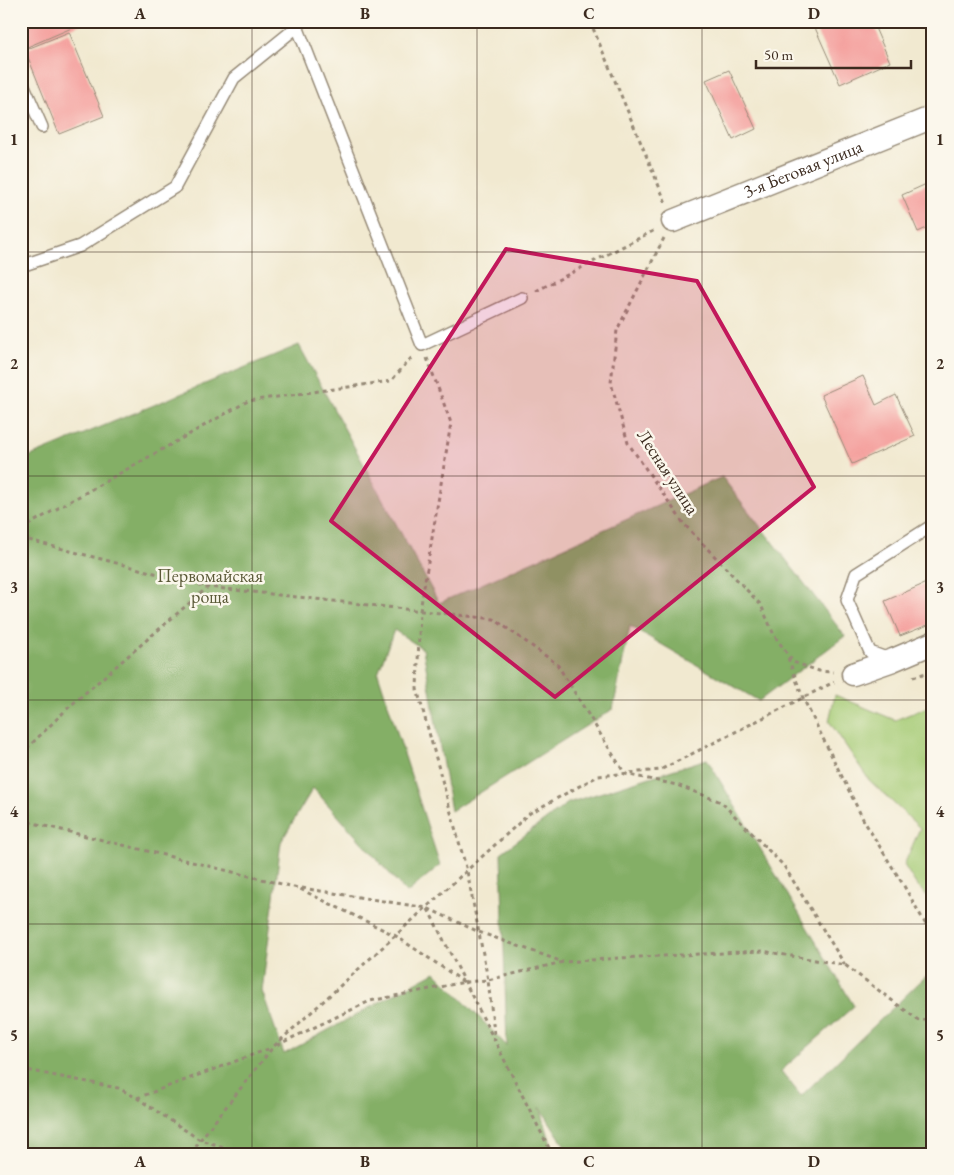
<svg xmlns="http://www.w3.org/2000/svg" width="954" height="1175" font-family="'EB Garamond',serif">
<style>
.green{fill:#a5cb75;stroke:#707a4a}
.forest{fill:#84af66;stroke:#606c42}
.building{fill:#f49f9c}
.lines{fill:none;stroke-linecap:round;stroke-linejoin:round}
.lane-casing{stroke:#968a77;stroke-width:14}
.street-casing{stroke:#968a77;stroke-width:25}
.path{stroke:#968a77;stroke-width:3;stroke-dasharray:4 4;stroke-linecap:butt}
.lane{stroke:#fff;stroke-width:11}
.street{stroke:#fff;stroke-width:22}
.marked{fill:#c2185b;fill-opacity:0.2;stroke:#c2185b;stroke-width:4;stroke-linejoin:round}
.grid{fill:none;stroke:#3b2a1e;stroke-width:1;stroke-opacity:0.55}
.labels{text-anchor:middle;stroke-width:5;stroke-linejoin:round;paint-order:stroke}
.street-label{font-size:18px;fill:#3b2a1e;stroke:#fbf7ec}
.park-label{font-size:18px;fill:#5b5a38;stroke:#fbf7ec}
.neatline{fill:none;stroke:#3b2a1e;stroke-width:2}
.grid-label{font-size:16px;text-anchor:middle;font-weight:bold;fill:#3b2a1e}
</style>
<rect width="100%" height="100%" fill="#fbf7ec"/>
<filter id="ink" filterUnits="userSpaceOnUse"><feTurbulence type="fractalNoise" baseFrequency=".02" numOctaves="2"/><feDisplacementMap in="SourceGraphic" scale="10" xChannelSelector="R" yChannelSelector="G"/><feConvolveMatrix kernelMatrix="1 2 1 2 8 2 1 2 1" color-interpolation-filters="sRGB"/></filter>
<filter id="wash" filterUnits="userSpaceOnUse"><feTurbulence type="fractalNoise" baseFrequency=".0096" numOctaves="4" result="noise"/><feDisplacementMap in="SourceGraphic" scale="20" xChannelSelector="R" yChannelSelector="G"/><feGaussianBlur stdDeviation="1.12" result="paint"/><feColorMatrix in="noise" values="0 0 0 0 0 0 0 0 0 0 0 0 0 0 0 0 0 1.4 0 .05"/><feComposite in="paint" operator="in"/></filter>
<g filter="url(#wash)">
<rect width="100%" height="100%" fill="#f1e9d0"/>
<polygon class="green" points="835,695 895,720 933,705 933,901 917,886 904,865 920,828 869,780 829,721"/>
<polygon class="forest" points="299,345 439,603 722,477 845,636 759,701 630,626 613,709 451,811 423,649 394,630 378,673 440,865 407,893 313,788 281,842 262,991 284,1054 435,972 507,1046 501,853 568,803 707,759 854,1006 781,1071 801,1096 926,976 933,985 933,1154 570,1154 540,1107 554,1154 21,1154 21,460"/>
<g id="blocks">
<g class="building">
<polygon points="21,21 88,21 25,48 21,40"/>
<polygon points="812,21 872,21 890,62 840,84"/>
<polygon points="69,32 104,116 59,134 25,50"/>
<polygon points="729,70 756,129 733,140 706,80"/>
<polygon points="933,181 933,225 918,232 902,195"/>
<polygon points="863,376 876,405 896,395 915,436 852,464 821,395"/>
<polygon points="933,580 933,623 900,636 885,601"/>
</g>
</g>
</g>
<g filter="url(#ink)">
<use href="#blocks" fill-opacity="0" stroke="#968a77" stroke-width="1"/>
<g class="lines">
<defs>
<g id="lane">
<polyline points="295,21 422,345 522,298"/>
<polyline points="21,79 42,127"/>
<polyline points="21,266 80,246 175,187 234,78 297,27"/>
<polyline points="889,659 870,652 847,600 856,574 933,525"/>
</g>
<g id="street">
<path id="s1" d="M673,221L933,117"/>
<polyline points="853,674 893,660 933,643"/>
</g>
</defs>
<use href="#lane" class="lane-casing"/>
<use href="#street" class="street-casing"/>
<g class="path">
<polyline points="590,21 666,203"/>
<polyline points="664,238 617,330 611,383 628,443 684,524 761,605 774,635 793,662 819,671 833,672"/>
<polyline points="536,291 655,230"/>
<polyline points="427,358 451,423 420,611 417,689 467,871 488,980 495,1041"/>
<polyline points="21,529 248,401 391,381 412,357"/>
<polyline points="21,538 208,587"/>
<polyline points="788,658 803,698 864,821 904,886 933,937"/>
<polyline points="913,677 933,671"/>
<polyline points="21,754 70,706 208,587 494,619 557,664 625,774 677,785 721,802 784,866 845,965"/>
<polyline points="21,820 298,888 396,936 464,982"/>
<polyline points="302,888 427,908 479,932 563,962"/>
<polyline points="428,909 552,1154"/>
<polyline points="277,1045 370,1001 465,982 488,980 563,962 620,958 762,951 845,965 918,1020 933,1020"/>
<polyline points="21,1069 118,1088 137,1098 200,1140 248,1154"/>
<polyline points="137,1098 271,1048"/>
<polyline points="192,1154 200,1140 273,1047 530,813 598,776 660,770 834,682"/>
</g>
<use href="#lane" class="lane"/>
<use href="#street" class="street"/>
</g>
</g>
<path class="marked" d="M506,249L697,281L814,487L555,697L331,521Z"/>
<path class="grid" d="M252,21V1154M477,21V1154M702,21V1154M21,252H933M21,476H933M21,700H933M21,924H933"/>
<g class="labels">
<g class="street-label">
<text dy="6" stroke="none"><textPath href="#s1" startOffset="140">3-я Беговая улица</textPath></text>
<text transform="translate(668 472) rotate(57)" y="6">Лесная улица</text>
</g>
<g class="park-label">
<text x="210" y="582">Первомайская<tspan x="210" dy="21">роща</tspan></text>
</g>
</g>
<rect width="954" height="1175" fill="none" stroke="#fbf7ec" stroke-width="55"/>
<path d="M756 60v8h155v-8" fill="none" stroke="#3b2a1e" stroke-width="2.5"/>
<text x="764" y="60" font-size="15" fill="#3b2a1e" stroke="#fbf7ec" stroke-width="4" paint-order="stroke">50 m</text>
<rect x="28" y="28" width="898" height="1120" class="neatline"/>
<g class="grid-label">
<text x="140" y="19">A</text>
<text x="365" y="19">B</text>
<text x="589" y="19">C</text>
<text x="814" y="19">D</text>
<text x="14" y="145">1</text>
<text x="940" y="145">1</text>
<text x="14" y="369">2</text>
<text x="940" y="369">2</text>
<text x="14" y="593">3</text>
<text x="940" y="593">3</text>
<text x="14" y="817">4</text>
<text x="940" y="817">4</text>
<text x="14" y="1041">5</text>
<text x="940" y="1041">5</text>
<text x="140" y="1167">A</text>
<text x="365" y="1167">B</text>
<text x="589" y="1167">C</text>
<text x="814" y="1167">D</text>
</g>
</svg>
